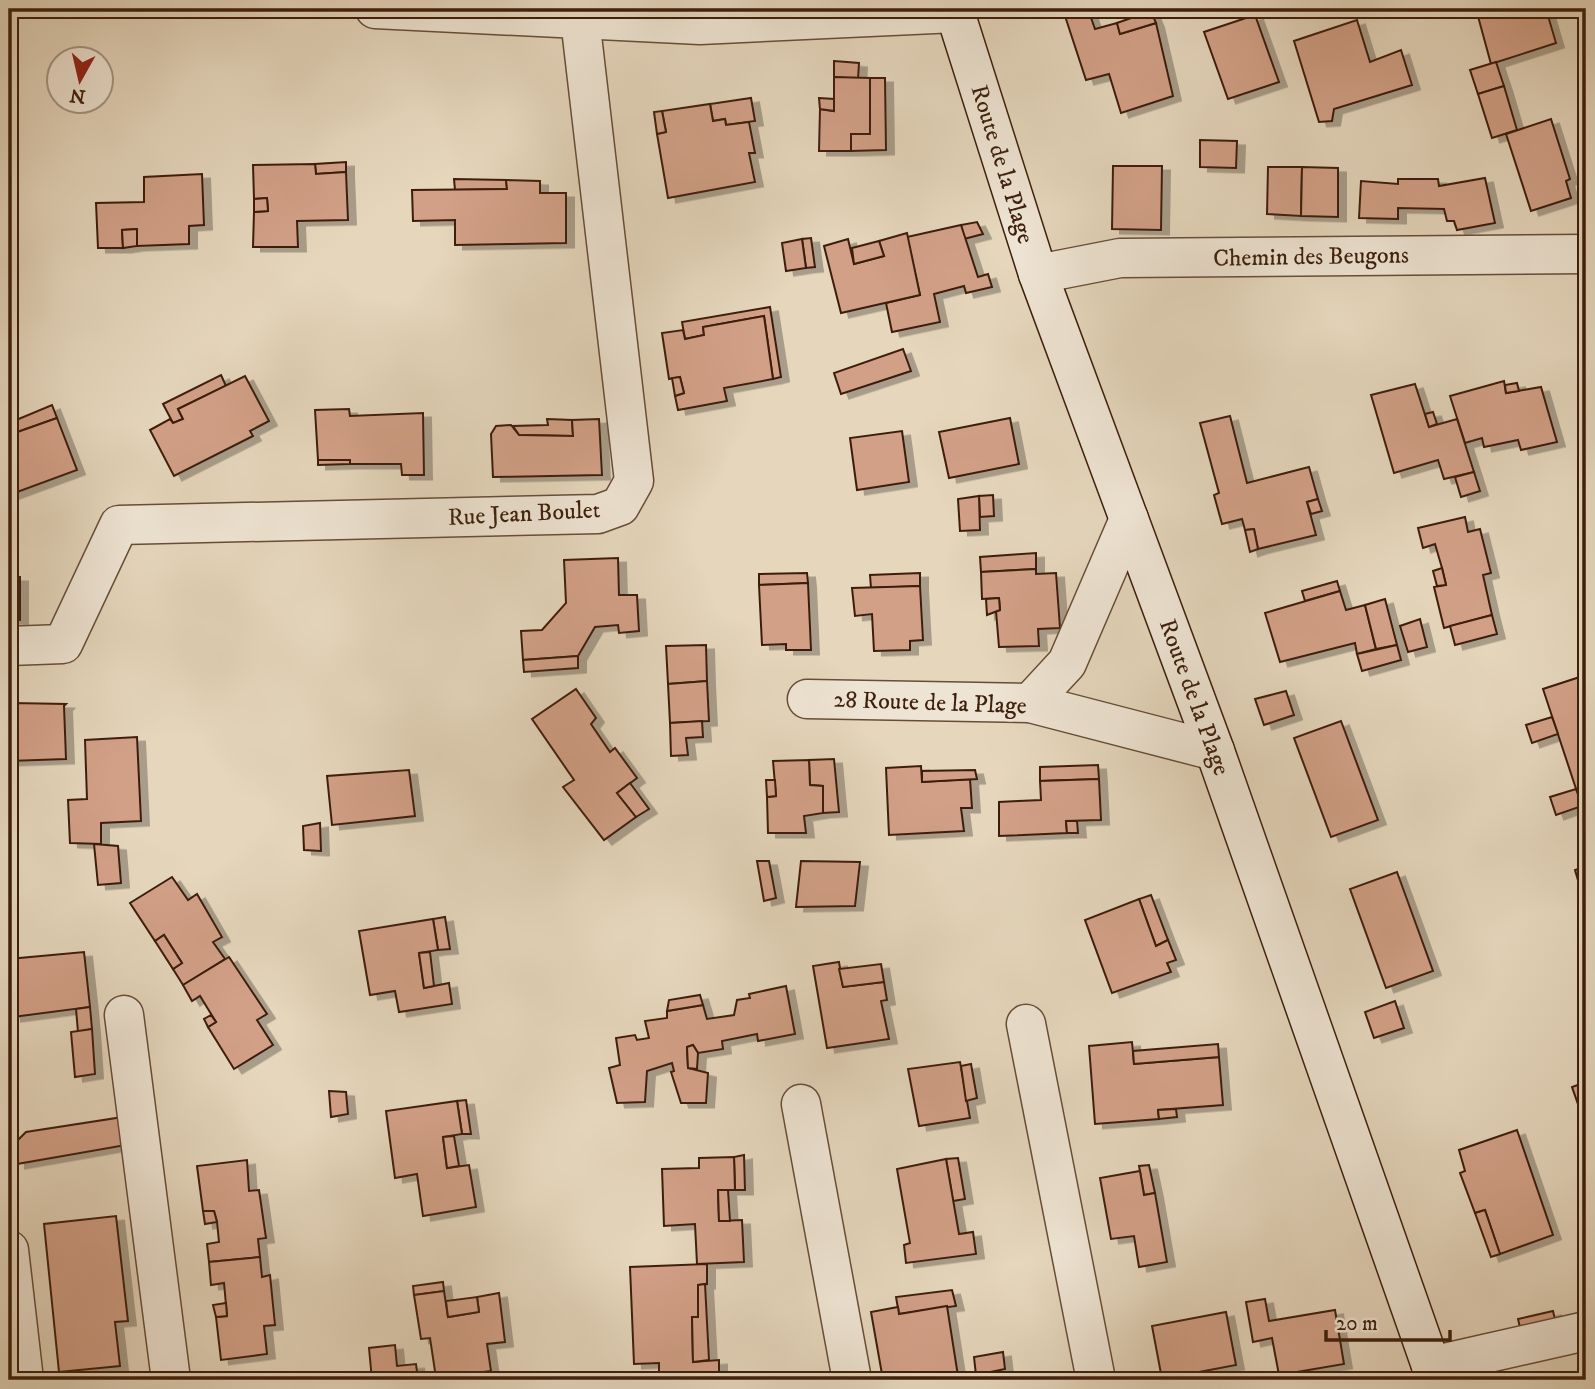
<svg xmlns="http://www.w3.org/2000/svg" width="1595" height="1389" font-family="'IM FELL DW Pica',serif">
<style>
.building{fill:#d2a087;stroke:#3d1f0c;stroke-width:2;filter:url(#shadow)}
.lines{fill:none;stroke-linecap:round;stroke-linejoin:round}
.street-casing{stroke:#674d38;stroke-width:41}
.secondary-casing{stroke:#3d1f0c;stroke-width:41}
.street{stroke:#eee4d3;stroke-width:38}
.secondary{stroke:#eee4d3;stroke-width:38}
.labels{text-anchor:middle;stroke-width:5;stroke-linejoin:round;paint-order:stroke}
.street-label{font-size:24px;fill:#3d1f0c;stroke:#eee4d3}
</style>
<defs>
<filter id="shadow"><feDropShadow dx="8" dy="4.5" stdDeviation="0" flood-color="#0004"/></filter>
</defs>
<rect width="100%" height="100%" fill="#e5d6bc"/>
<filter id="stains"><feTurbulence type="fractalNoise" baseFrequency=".00286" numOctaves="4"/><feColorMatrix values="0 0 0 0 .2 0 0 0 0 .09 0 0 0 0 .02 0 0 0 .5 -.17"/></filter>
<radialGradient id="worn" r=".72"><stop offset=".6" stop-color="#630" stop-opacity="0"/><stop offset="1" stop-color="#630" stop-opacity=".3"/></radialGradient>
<g class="building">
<polygon points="1088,9 1095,29 1117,23 1120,34 1156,23 1173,96 1121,113 1109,74 1086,80 1065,16"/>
<polygon points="1476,9 1546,9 1556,43 1491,64"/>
<polygon points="1151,11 1156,23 1120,34 1117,23"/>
<polygon points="1255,15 1279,82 1228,99 1204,32"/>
<polygon points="1357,20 1370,62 1401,50 1412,85 1334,109 1332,121 1319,122 1294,41"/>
<polygon points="834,61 859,63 858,79 834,77"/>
<polygon points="1496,62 1504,86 1478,94 1470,70"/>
<polygon points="834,77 870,78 870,134 851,134 851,151 819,151 820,109 834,111"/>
<polygon points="870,78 885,78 886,150 851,151 851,134 870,134"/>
<polygon points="1504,86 1517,130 1492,138 1478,94"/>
<polygon points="751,98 755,121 726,125 725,119 713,121 710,104"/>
<polygon points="819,98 834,99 834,111 820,109"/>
<polygon points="710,104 713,121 725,119 726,125 749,122 755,153 749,153 755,182 668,198 657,134 666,132 662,111"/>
<polygon points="662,111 666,132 657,134 654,112"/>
<polygon points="1551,119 1570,179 1566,181 1571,198 1531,211 1506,134"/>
<polygon points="1200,140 1237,141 1236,168 1200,167"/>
<polygon points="346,162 346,172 316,174 315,164"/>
<polygon points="315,164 316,174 346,172 348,220 297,221 298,247 253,247 254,212 268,211 267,198 254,199 253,165"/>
<polygon points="1113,166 1162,166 1161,230 1112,229"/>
<polygon points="1268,167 1302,167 1301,216 1267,214"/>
<polygon points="1302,167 1338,168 1338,217 1301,216"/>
<polygon points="202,174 204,225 189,226 189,244 137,246 137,229 122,230 123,248 98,248 96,203 144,202 144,177"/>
<polygon points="1485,178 1495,223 1457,230 1454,221 1447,221 1444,209 1398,208 1398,219 1359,218 1361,181 1398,184 1398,179 1438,179 1439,186"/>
<polygon points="454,179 506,180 507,189 455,190"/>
<polygon points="506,180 540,181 540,193 566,193 566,243 455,245 455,220 413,221 412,190 507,189"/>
<polygon points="267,198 268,211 254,212 254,199"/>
<polygon points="977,222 983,234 964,239 961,225"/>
<polygon points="961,225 978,277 988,274 992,287 966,293 964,286 934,294 940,322 892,332 886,303 920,295 907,237"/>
<polygon points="137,229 137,246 123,248 122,230"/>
<polygon points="907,233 920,295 841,313 824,246 848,239 854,264 884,256 879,241"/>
<polygon points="811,238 815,267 806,268 802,239"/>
<polygon points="802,239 806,268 786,271 782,243"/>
<polygon points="879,241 884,256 854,264 852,248"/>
<polygon points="770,307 781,377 773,379 764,316 703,327 704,335 685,339 682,322"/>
<polygon points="764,316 773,379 724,388 727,401 678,410 675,396 684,393 680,377 669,379 662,333 683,330 685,339 704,335 703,327"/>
<polygon points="903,349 911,371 841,394 834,373"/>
<polygon points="221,375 226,386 178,409 183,419 173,423 163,404"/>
<polygon points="245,376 269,421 250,431 253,436 174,476 150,430 170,419 173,423 183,419 178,409"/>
<polygon points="680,377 684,393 675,396 672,378"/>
<polygon points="1504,381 1506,393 1541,387 1557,442 1521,450 1518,440 1484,447 1482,438 1465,443 1450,396"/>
<polygon points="1517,383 1519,391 1506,393 1505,385"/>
<polygon points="1415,384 1429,427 1457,419 1474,472 1444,479 1438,460 1394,473 1371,395"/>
<polygon points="52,405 57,418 9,435 9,423"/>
<polygon points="349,409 350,416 423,413 424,475 402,475 401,464 350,464 350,460 318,460 315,410"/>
<polygon points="1433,412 1437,424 1429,427 1425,414"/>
<polygon points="1230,416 1247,483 1309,467 1318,499 1307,502 1316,535 1258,549 1254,529 1245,530 1242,519 1222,524 1214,495 1219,493 1200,423"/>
<polygon points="57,418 77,470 9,495 9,435"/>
<polygon points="1010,418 1019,464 949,478 939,432"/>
<polygon points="547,419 572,420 573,436 519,435 513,426 548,425"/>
<polygon points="599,419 602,475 493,477 491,434 496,426 511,425 519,435 573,436 572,420"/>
<polygon points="902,431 909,482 857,490 850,438"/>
<polygon points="318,460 350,460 350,464 318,465"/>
<polygon points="1474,472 1480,491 1461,497 1455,477"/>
<polygon points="993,495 994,516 980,517 979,496"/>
<polygon points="979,496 980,530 960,531 958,499"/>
<polygon points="1318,499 1322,511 1311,514 1307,502"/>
<polygon points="1465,517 1468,532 1480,529 1491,573 1483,575 1492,615 1444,628 1434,587 1446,585 1442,568 1435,544 1423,548 1418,528"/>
<polygon points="1254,529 1258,549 1250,552 1245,530"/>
<polygon points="1036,553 1036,569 981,572 980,557"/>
<polygon points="618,558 619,595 637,595 639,631 619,633 618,625 595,627 578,656 523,660 521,631 542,630 566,603 564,560"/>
<polygon points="1442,568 1446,585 1437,586 1433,571"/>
<polygon points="1036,569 1036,574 1056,573 1060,628 1038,629 1039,646 999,647 996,611 1000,610 999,598 982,599 981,572"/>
<polygon points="807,573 808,583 759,585 759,574"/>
<polygon points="920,573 920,586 871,588 870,575"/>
<polygon points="9,577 20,577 20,620 9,619"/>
<polygon points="1337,581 1340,591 1305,601 1302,591"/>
<polygon points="808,583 811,650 786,650 786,644 762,645 759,585"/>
<polygon points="920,586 923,640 910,641 910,650 874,651 872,614 855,616 852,588"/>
<polygon points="1340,591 1346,610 1365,605 1376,649 1357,654 1355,643 1280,662 1265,613"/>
<polygon points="999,598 1000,610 987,615 986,599"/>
<polygon points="1385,599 1397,645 1376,649 1365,605"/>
<polygon points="1492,615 1497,634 1455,645 1450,626"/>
<polygon points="1420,619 1427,647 1408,652 1400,626"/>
<polygon points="706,645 707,681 668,684 666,646"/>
<polygon points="1397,645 1401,660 1362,671 1357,654"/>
<polygon points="578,656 578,668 524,672 523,660"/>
<polygon points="1586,675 1586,819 1543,689"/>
<polygon points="707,681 709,721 670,723 668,684"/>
<polygon points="576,689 596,718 591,724 610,752 615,748 637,778 617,793 636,817 604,840 563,787 574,780 532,719"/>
<polygon points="1286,691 1294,715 1264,725 1255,699"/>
<polygon points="12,703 66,704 64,706 66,759 9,761"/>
<polygon points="1552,717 1558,734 1532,743 1526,725"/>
<polygon points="702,721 703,737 686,738 688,755 671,756 670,723"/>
<polygon points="1341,721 1378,820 1331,837 1294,738"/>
<polygon points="137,737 141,821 101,823 101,844 70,843 68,800 87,799 85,740"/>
<polygon points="834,759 839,812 823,813 823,786 810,785 809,760"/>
<polygon points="809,760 810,785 823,786 823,813 804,816 806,833 768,833 767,797 776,796 773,761"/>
<polygon points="1098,765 1099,779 1040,781 1040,767"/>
<polygon points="921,766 922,782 970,779 972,808 961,808 964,831 889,835 886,768"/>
<polygon points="409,770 415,816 332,825 327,776"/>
<polygon points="975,770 977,779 922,782 922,771"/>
<polygon points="1099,779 1101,820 1066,821 1067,833 999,836 999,802 1041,800 1040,781"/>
<polygon points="766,780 775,780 776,796 767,797"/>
<polygon points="630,783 649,809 636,817 617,793"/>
<polygon points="1576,789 1582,806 1556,815 1550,797"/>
<polygon points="1066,821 1077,821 1078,833 1067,833"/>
<polygon points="320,823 321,851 304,850 303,826"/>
<polygon points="94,844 118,846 121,883 98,885"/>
<polygon points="757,861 769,861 776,898 764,901"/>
<polygon points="801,861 860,862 855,906 796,907"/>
<polygon points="1586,866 1586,885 1580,887 1575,870"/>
<polygon points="1397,872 1433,971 1386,988 1350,889"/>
<polygon points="172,877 188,900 197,894 222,937 213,942 225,959 183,985 173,969 182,963 164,935 155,941 130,903"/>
<polygon points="1151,895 1168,940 1156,946 1139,899"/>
<polygon points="1139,899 1156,946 1168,940 1176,960 1167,963 1171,972 1112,993 1085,920"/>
<polygon points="445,917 450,949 438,950 433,919"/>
<polygon points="433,919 438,950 419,953 424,988 449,983 452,1004 399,1012 395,991 370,995 359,931"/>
<polygon points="164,935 182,963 173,969 155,941"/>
<polygon points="84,952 90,1007 13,1017 9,959"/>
<polygon points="430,952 434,986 424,988 419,953"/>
<polygon points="229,957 267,1014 257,1020 273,1045 234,1069 208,1027 216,1022 200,996 192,1001 183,985"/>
<polygon points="839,962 843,987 884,982 887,1000 881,1001 889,1039 827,1048 813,966"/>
<polygon points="881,964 884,982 843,987 839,969"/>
<polygon points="786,986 795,1034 758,1041 757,1034 722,1041 723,1049 698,1053 693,1045 687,1047 688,1068 708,1073 706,1103 681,1103 671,1072 674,1071 672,1063 647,1071 645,1102 617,1103 609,1068 620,1065 616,1038 635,1035 637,1040 649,1038 645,1021 667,1018 667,1011 703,1005 707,1019 734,1015 737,1000 750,998 749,994"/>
<polygon points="700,995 703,1005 667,1011 669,1000"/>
<polygon points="1395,1001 1404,1028 1374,1038 1365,1012"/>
<polygon points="90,1007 92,1029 78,1032 76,1009"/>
<polygon points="211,1015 216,1022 208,1027 204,1019"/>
<polygon points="92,1029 95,1074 75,1077 71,1032"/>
<polygon points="1132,1042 1134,1064 1219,1057 1223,1105 1158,1110 1159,1119 1095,1124 1089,1046"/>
<polygon points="1218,1044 1219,1057 1134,1064 1133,1051"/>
<polygon points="693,1045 698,1053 697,1069 688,1068 687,1047"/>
<polygon points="960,1062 970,1118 919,1126 908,1069"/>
<polygon points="971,1064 977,1098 966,1101 961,1066"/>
<polygon points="1586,1082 1586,1127 1572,1087"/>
<polygon points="329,1091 346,1092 348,1114 331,1117"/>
<polygon points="466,1100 471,1134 462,1134 457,1101"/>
<polygon points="457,1101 462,1134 443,1137 447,1168 469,1165 476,1207 423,1216 417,1174 395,1178 386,1111"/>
<polygon points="1176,1109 1177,1117 1159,1119 1158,1110"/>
<polygon points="123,1117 126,1145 17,1164 16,1142 26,1132"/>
<polygon points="1517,1130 1553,1235 1500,1254 1485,1210 1475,1213 1460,1173 1465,1171 1459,1150"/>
<polygon points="454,1136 459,1166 447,1168 443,1137"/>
<polygon points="744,1155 745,1190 735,1190 734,1157"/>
<polygon points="734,1157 735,1190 718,1190 719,1221 742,1220 744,1262 697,1264 695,1224 664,1226 662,1169 699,1168 699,1158"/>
<polygon points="958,1158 965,1199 953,1201 946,1159"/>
<polygon points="946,1159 959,1234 973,1232 976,1254 906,1263 904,1245 910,1243 897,1169"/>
<polygon points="247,1160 249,1191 259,1190 266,1238 258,1239 260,1257 209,1262 207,1244 219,1242 217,1222 214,1211 203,1211 197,1166"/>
<polygon points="1149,1165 1155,1193 1144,1195 1139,1166"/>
<polygon points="1140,1171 1144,1195 1155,1193 1167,1262 1139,1267 1134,1236 1111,1239 1100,1178"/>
<polygon points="718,1190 728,1190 730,1221 719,1221"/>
<polygon points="1485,1210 1500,1254 1491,1257 1475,1213"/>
<polygon points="203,1211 214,1211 217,1222 205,1224"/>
<polygon points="116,1216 128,1321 115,1322 120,1366 59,1372 44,1224"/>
<polygon points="260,1257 262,1277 270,1275 275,1325 264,1326 267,1354 221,1360 216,1317 227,1316 224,1283 211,1285 209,1262"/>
<polygon points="707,1264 707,1284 698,1285 698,1317 692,1317 693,1362 719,1360 719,1380 659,1380 659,1363 634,1364 630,1267"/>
<polygon points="443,1282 444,1291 414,1295 413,1286"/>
<polygon points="705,1284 709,1360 693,1362 692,1317 698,1317 698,1285"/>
<polygon points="952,1290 956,1306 899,1314 896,1297"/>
<polygon points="444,1291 448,1317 479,1312 477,1297 499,1293 505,1342 487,1344 491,1371 436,1378 430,1338 421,1339 414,1295"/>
<polygon points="477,1297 479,1312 448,1317 446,1301"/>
<polygon points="1265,1299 1269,1321 1335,1310 1344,1364 1279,1375 1272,1338 1253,1342 1246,1302"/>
<polygon points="226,1303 227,1316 216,1317 213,1305"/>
<polygon points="947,1306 958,1376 932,1380 883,1380 871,1312 898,1307 899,1314"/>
<polygon points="1553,1311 1558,1332 1523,1340 1518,1319"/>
<polygon points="1226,1312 1236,1365 1162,1379 1152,1326"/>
<polygon points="395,1345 397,1366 416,1364 418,1379 372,1380 369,1348"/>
<polygon points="1003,1352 1005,1369 976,1375 974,1357"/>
</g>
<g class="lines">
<defs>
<g id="street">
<polyline points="375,9 700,25 956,13"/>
<polyline points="1038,274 1120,258 1586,254"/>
<polyline points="9,646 63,644 119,525 598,514 620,506 634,481 580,19"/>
<polyline points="807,699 1030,703 1215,751"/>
<polyline points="1030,703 1067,663 1129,519"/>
<polyline points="124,1015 171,1380"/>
<polyline points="1026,1024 1096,1380"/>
<polyline points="801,1104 852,1380"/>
<polyline points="9,1250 24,1380"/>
<polyline points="1431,1366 1586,1331"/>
</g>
<polyline id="secondary" points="954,9 1038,274 1215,751 1436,1380"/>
</defs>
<use href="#street" class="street-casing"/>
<use href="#secondary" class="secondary-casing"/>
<use href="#street" class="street"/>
<use href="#secondary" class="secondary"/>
</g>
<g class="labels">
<g class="street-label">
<text transform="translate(1003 164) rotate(73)" y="8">Route de la Plage</text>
<text transform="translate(1311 256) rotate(-1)" y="8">Chemin des Beugons</text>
<text transform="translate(524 513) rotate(-3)" y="8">Rue Jean Boulet</text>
<text transform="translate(1195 697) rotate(70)" y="8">Route de la Plage</text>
<text transform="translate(930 702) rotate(2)" y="8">28 Route de la Plage</text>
</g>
</g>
<rect width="1595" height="1389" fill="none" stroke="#e5d6bc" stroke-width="35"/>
<rect x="10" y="10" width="1574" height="1368" fill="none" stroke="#3d1f0c" stroke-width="3.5"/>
<rect x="18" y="18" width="1560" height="1354" fill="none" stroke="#3d1f0c" stroke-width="2"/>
<g transform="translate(80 80) rotate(188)"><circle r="33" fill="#eee4d3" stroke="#a79583" stroke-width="2"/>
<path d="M0-5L12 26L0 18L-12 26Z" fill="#8f2418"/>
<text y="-10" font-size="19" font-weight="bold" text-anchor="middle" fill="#3d1f0c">N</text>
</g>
<path d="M1326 1330v10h124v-10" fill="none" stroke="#3d1f0c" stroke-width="3.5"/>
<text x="1336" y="1330" font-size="21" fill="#3d1f0c" stroke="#eee4d3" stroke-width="5" paint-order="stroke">20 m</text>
<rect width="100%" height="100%" filter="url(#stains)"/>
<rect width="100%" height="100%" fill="url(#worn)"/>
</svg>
